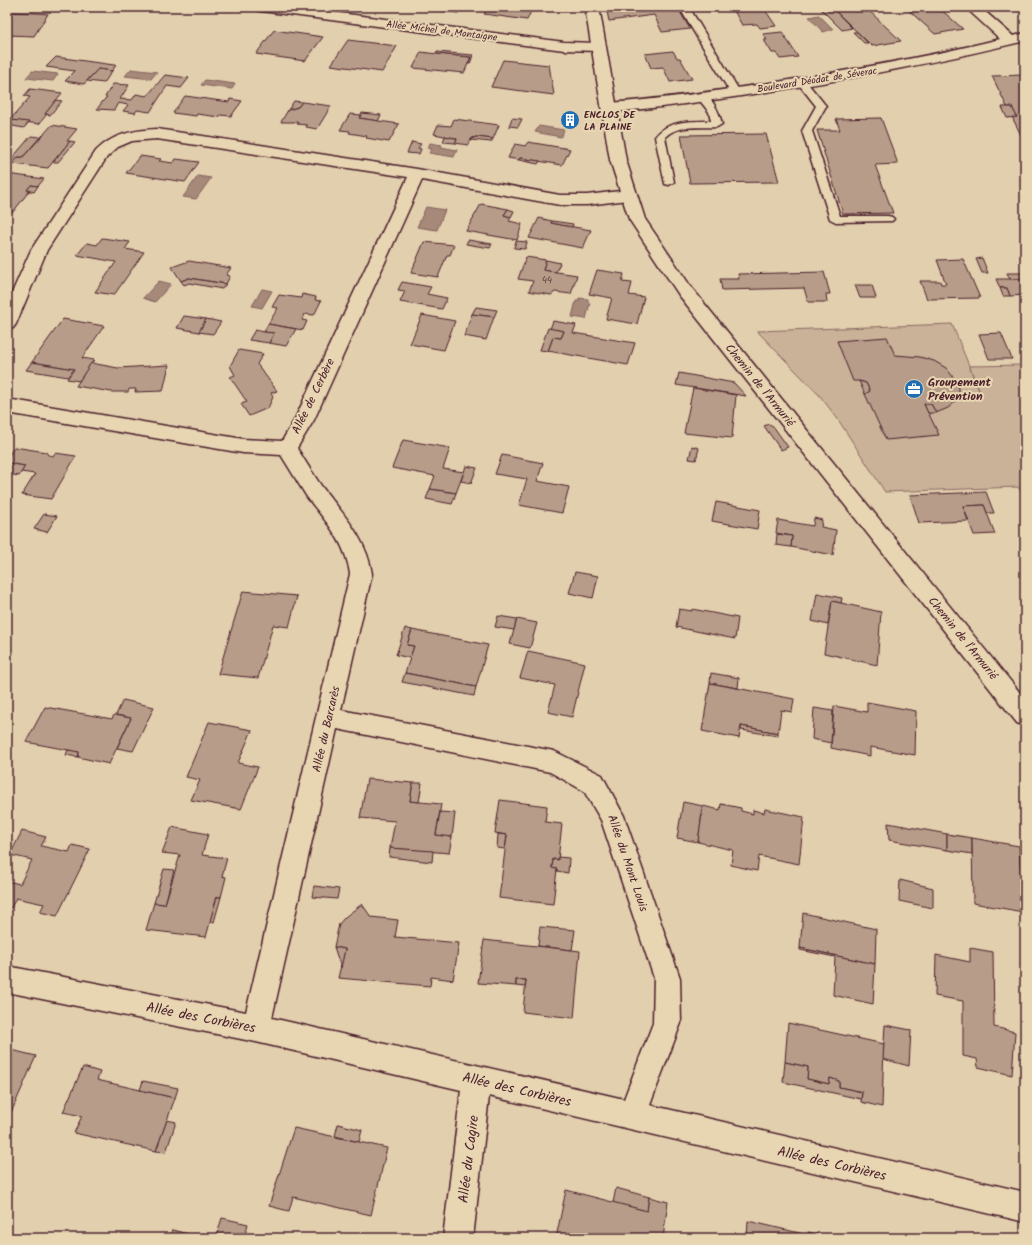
<svg xmlns="http://www.w3.org/2000/svg" width="1032" height="1245" font-family="Kalam,sans-serif">
<style>
.green{fill:#c9b298;stroke:#8a6862}
.water{fill:#a68979;stroke:#815f5a}
.building{fill:#b79d89;stroke:#4a1f2b}
.lines{fill:none;stroke-linecap:round;stroke-linejoin:round}
.lane-casing{stroke:#4a1f2b;stroke-width:3}
.street-casing{stroke:#4a1f2b;stroke-width:3}
.secondary-casing{stroke:#4a1f2b;stroke-width:3}
.lane{fill:#e8d6b3;fill-rule:evenodd}
.street{fill:#e8d6b3;fill-rule:evenodd}
.secondary{fill:#e8d6b3;fill-rule:evenodd}
.labels{text-anchor:middle;stroke-width:4;stroke-linejoin:round;paint-order:stroke}
.far-number-label{font-size:9px;fill:#653e42}
.far-street-label{font-size:10px;fill:#4a1f2b;stroke:#e8d6b3}
.far-poi-label{font-size:10px;font-weight:bold;fill:#4a1f2b;stroke:#e8d6b3;text-anchor:start}
.poi-label{font-size:12px;font-weight:bold;fill:#4a1f2b;stroke:#e8d6b3;text-anchor:start}
.street-label{font-size:12px;fill:#4a1f2b;stroke:#e8d6b3}
.near-street-label{font-size:14px;fill:#4a1f2b;stroke:#e8d6b3}
</style>
<rect width="100%" height="100%" fill="#e2cfae"/>
<filter id="ink" filterUnits="userSpaceOnUse"><feTurbulence type="fractalNoise" baseFrequency=".025" numOctaves="2"/><feDisplacementMap in="SourceGraphic" scale="8" xChannelSelector="R" yChannelSelector="G"/><feConvolveMatrix kernelMatrix="1 2 1 2 8 2 1 2 1" color-interpolation-filters="sRGB"/></filter>
<g filter="url(#ink)">
<polygon class="green" points="952,324 981,395 969,366 1025,365 1025,497 1018,487 885,492 837,418 820,396 757,331"/>
<g class="water">
<polygon points="819,15 833,29 823,32 809,17"/>
<polygon points="131,69 157,72 151,79 125,76"/>
<polygon points="32,71 58,74 53,81 26,78"/>
<polygon points="205,80 235,84 232,89 201,85"/>
<polygon points="539,126 564,130 561,137 535,132"/>
<polygon points="430,143 442,145 441,147 457,150 454,157 429,153 432,149 428,148"/>
<polygon points="198,176 211,178 196,199 183,197"/>
<polygon points="426,207 445,210 437,230 417,227"/>
<polygon points="159,281 171,284 155,302 143,298"/>
<polygon points="262,289 272,291 262,308 252,306"/>
<polygon points="579,298 588,299 588,302 590,303 586,319 572,317 576,301 579,301"/>
</g>
<g class="building">
<polygon points="410,7 462,7 458,13"/>
<polygon points="488,7 533,7 527,20 484,14"/>
<polygon points="606,7 668,7 671,11 679,10 690,29 662,32 654,15 609,21"/>
<polygon points="733,7 763,7 776,26 760,28 757,24 742,25 733,9 735,9"/>
<polygon points="819,7 831,7 852,28 842,30"/>
<polygon points="831,7 865,7 901,41 872,46"/>
<polygon points="905,7 938,7 963,29 935,34"/>
<polygon points="7,12 38,13 48,14 34,36 7,35"/>
<polygon points="274,30 323,37 305,61 256,54"/>
<polygon points="782,32 798,57 780,59 776,53 772,53 764,40 767,40 763,34"/>
<polygon points="853,32 857,32 868,43 864,43"/>
<polygon points="348,40 397,46 382,72 331,65"/>
<polygon points="673,51 677,58 680,58 692,79 670,82 663,67 651,68 645,54"/>
<polygon points="421,52 437,54 471,57 464,73 413,68"/>
<polygon points="437,52 473,55 470,64 468,64 471,57 437,54"/>
<polygon points="56,57 114,65 116,65 112,71 98,69 84,84 65,81 75,71 46,67"/>
<polygon points="503,60 549,65 554,95 491,87"/>
<polygon points="98,69 112,71 104,83 87,81"/>
<polygon points="165,75 189,78 181,88 167,86 150,112 137,110 135,113 123,111 128,105 118,103 114,110 97,109 103,101 107,97 105,97 113,84 129,85 120,99 132,100 136,94 147,96"/>
<polygon points="1025,75 1025,143 1012,117 1017,117 1012,107 1007,107 992,76"/>
<polygon points="30,89 62,93 45,114 47,114 39,124 10,120 30,97 24,96"/>
<polygon points="185,96 229,102 230,99 242,101 231,116 220,115 219,117 197,114 196,116 173,113"/>
<polygon points="56,100 62,101 50,115 45,114"/>
<polygon points="294,101 302,102 298,107 288,110"/>
<polygon points="302,102 331,106 317,129 306,127 307,125 297,124 298,122 281,122 288,110 298,107"/>
<polygon points="1002,107 1012,107 1017,117 1007,118"/>
<polygon points="362,113 381,115 378,121 359,118"/>
<polygon points="350,114 361,115 359,118 399,124 389,142 366,138 367,136 349,133 350,131 340,130"/>
<polygon points="566,117 573,117 574,123 567,123"/>
<polygon points="512,118 522,119 518,127 509,126"/>
<polygon points="881,118 898,164 875,165 893,213 843,214 817,130 840,130 836,119"/>
<polygon points="454,119 499,125 493,139 476,137 472,138 468,145 455,143 457,139 455,138 434,134 438,125 451,126"/>
<polygon points="11,120 29,122 24,128 7,125"/>
<polygon points="52,125 77,129 67,141 70,141 48,168 13,164 18,157 23,157"/>
<polygon points="766,134 779,182 690,183 681,135"/>
<polygon points="31,136 40,137 23,157 18,157 13,164 8,163"/>
<polygon points="445,136 455,138 457,139 455,143 443,142"/>
<polygon points="476,137 493,139 491,142 471,140"/>
<polygon points="70,141 75,142 58,162 53,162"/>
<polygon points="412,142 421,144 418,148 421,149 419,154 407,153"/>
<polygon points="528,142 570,149 562,165 520,158 519,160 508,158 515,144 525,146"/>
<polygon points="140,156 161,159 159,161 173,163 176,159 199,162 185,182 126,173"/>
<polygon points="520,158 540,161 538,164 519,160"/>
<polygon points="7,174 44,179 38,186 31,185 27,190 30,190 13,212 7,211"/>
<polygon points="31,185 38,186 34,192 27,190"/>
<polygon points="481,204 508,209 504,215 511,217 509,221 522,224 517,240 466,231"/>
<polygon points="508,209 514,211 511,217 504,215"/>
<polygon points="539,218 552,221 551,223 591,230 583,248 529,238"/>
<polygon points="552,221 573,224 572,227 551,223"/>
<polygon points="102,238 130,242 125,249 144,252 114,295 95,292 116,262 77,255 87,243 97,245"/>
<polygon points="468,240 492,244 490,248 466,244"/>
<polygon points="516,241 527,242 525,249 514,248"/>
<polygon points="424,242 454,245 450,255 447,255 438,277 411,273"/>
<polygon points="526,257 546,260 543,270 577,275 571,294 555,292 551,295 529,291 533,281 518,279"/>
<polygon points="982,258 988,273 982,273 976,259"/>
<polygon points="963,259 980,298 927,299 920,281 940,281 941,284 946,284 937,260"/>
<polygon points="546,260 560,263 556,272 543,270"/>
<polygon points="189,261 231,268 226,275 230,276 226,284 189,278 181,281 172,267"/>
<polygon points="597,270 624,274 622,282 632,283 629,295 644,297 637,324 606,319 612,298 589,294"/>
<polygon points="824,272 830,294 826,294 827,302 808,302 804,288 722,290 720,279 739,279 738,274"/>
<polygon points="1007,273 1025,273 1025,279 1010,279"/>
<polygon points="189,278 226,284 222,289 189,283 184,285 181,281"/>
<polygon points="996,279 1025,279 1025,295 1010,296 1007,288 1000,288"/>
<polygon points="402,282 431,287 427,294 447,298 442,309 400,302 405,291 398,290"/>
<polygon points="855,285 872,285 876,298 860,298"/>
<polygon points="1000,288 1007,288 1010,296 1003,296"/>
<polygon points="302,294 316,297 315,300 321,301 314,315 305,314 302,320 307,321 303,330 268,324 278,308 272,307 279,295 301,298"/>
<polygon points="476,307 497,310 494,317 472,314"/>
<polygon points="472,314 494,317 486,340 464,336"/>
<polygon points="422,315 455,321 444,350 410,344"/>
<polygon points="184,316 206,319 199,332 177,328"/>
<polygon points="63,319 104,326 82,358 94,360 79,381 67,379 74,369 32,362"/>
<polygon points="206,319 221,322 213,334 199,332"/>
<polygon points="553,321 576,325 573,333 635,343 628,365 548,351 553,337 561,338 564,331 550,329"/>
<polygon points="268,324 296,329 286,346 269,343 274,333 264,332"/>
<polygon points="548,328 564,331 561,338 553,337 548,351 540,350"/>
<polygon points="255,330 264,332 274,333 269,343 249,340"/>
<polygon points="1001,333 1012,359 989,359 979,334"/>
<polygon points="887,337 895,355 920,357 934,361 946,368 957,382 959,388 959,395 955,402 948,408 936,413 931,404 924,404 939,435 886,440 865,394 870,391 866,383 859,381 853,381 837,341"/>
<polygon points="239,350 263,354 257,364 277,391 271,393 273,397 268,408 249,416 241,404 247,402 230,377 235,375 230,366"/>
<polygon points="32,362 74,369 68,377 26,370"/>
<polygon points="91,363 118,368 169,365 163,391 135,392 136,389 129,389 128,392 112,392 76,386"/>
<polygon points="679,373 734,383 746,396 676,385"/>
<polygon points="859,381 866,383 870,391 865,394"/>
<polygon points="693,388 736,395 732,438 684,433"/>
<polygon points="924,404 931,404 936,413 928,413"/>
<polygon points="769,424 773,426 788,447 781,450 764,426"/>
<polygon points="403,440 450,448 443,469 464,472 456,493 430,489 435,476 392,468"/>
<polygon points="692,446 699,448 696,460 689,459"/>
<polygon points="14,447 46,452 48,455 53,456 55,453 76,456 51,499 22,495 35,474 21,472 25,466 7,463 7,458"/>
<polygon points="502,455 543,463 537,481 569,487 562,513 519,505 527,479 495,474"/>
<polygon points="7,463 25,466 19,476 7,474"/>
<polygon points="466,466 477,468 471,483 461,481"/>
<polygon points="430,489 456,493 452,504 426,499"/>
<polygon points="986,492 994,513 987,513 984,505 963,506 968,521 919,523 910,495"/>
<polygon points="716,502 760,510 757,529 712,521"/>
<polygon points="984,505 995,534 974,535 963,506"/>
<polygon points="44,514 57,516 47,532 34,529"/>
<polygon points="814,518 822,520 821,527 836,530 833,555 791,547 792,536 776,533 778,520 813,526"/>
<polygon points="777,534 792,536 791,547 776,545"/>
<polygon points="575,572 598,576 593,598 569,593"/>
<polygon points="243,591 297,596 289,627 273,625 258,678 218,674"/>
<polygon points="817,593 842,598 841,603 832,601 828,625 812,621"/>
<polygon points="832,601 881,612 877,665 824,653"/>
<polygon points="679,609 692,611 692,609 738,618 735,639 676,627"/>
<polygon points="498,616 517,619 514,630 495,627"/>
<polygon points="517,619 537,623 530,648 510,644"/>
<polygon points="405,628 412,630 407,645 414,646 410,658 396,655"/>
<polygon points="412,630 488,645 476,687 405,673 414,646 407,645"/>
<polygon points="528,651 585,663 572,717 548,712 555,685 520,678"/>
<polygon points="405,673 476,687 474,696 402,682"/>
<polygon points="711,673 739,678 738,688 710,683"/>
<polygon points="710,683 794,699 792,712 781,710 778,733 741,726 739,738 702,731"/>
<polygon points="123,700 154,707 133,751 117,748 131,718 116,715"/>
<polygon points="867,702 916,711 915,755 870,747 870,756 831,748 834,706 867,712"/>
<polygon points="45,707 112,719 114,715 131,718 109,764 78,757 79,752 26,742"/>
<polygon points="814,708 833,711 831,743 812,739"/>
<polygon points="209,722 252,730 238,763 258,767 241,809 191,800 200,780 186,777"/>
<polygon points="741,726 778,733 778,736 741,730"/>
<polygon points="68,750 79,752 78,757 66,755"/>
<polygon points="367,779 413,783 410,801 441,804 436,835 452,837 449,853 390,848 395,821 360,818"/>
<polygon points="413,783 422,783 419,802 410,801"/>
<polygon points="500,800 547,806 545,822 562,824 558,860 553,859 552,868 557,869 553,904 499,898 507,835 495,833"/>
<polygon points="683,802 703,806 698,842 677,838"/>
<polygon points="721,804 741,808 741,811 753,814 753,810 764,813 765,809 804,817 799,864 759,856 757,871 731,865 733,850 698,842 703,806 720,810"/>
<polygon points="440,812 455,813 452,837 436,835"/>
<polygon points="888,823 947,834 947,850 889,840"/>
<polygon points="172,827 208,834 202,855 227,858 222,876 226,877 221,897 217,897 206,937 146,930 154,903 165,904 180,855 162,853"/>
<polygon points="22,831 46,837 41,846 69,852 72,845 90,849 57,916 40,912 44,904 16,898 11,908 7,907 7,881 20,884 32,860 10,855"/>
<polygon points="498,834 507,835 505,849 497,848"/>
<polygon points="947,834 972,838 972,854 947,850"/>
<polygon points="972,838 1019,846 1023,912 973,903"/>
<polygon points="390,848 433,851 432,862 389,857"/>
<polygon points="558,857 569,858 568,873 557,871 557,869 552,868 553,859 558,860"/>
<polygon points="164,869 174,870 165,904 154,903"/>
<polygon points="900,880 933,888 933,908 899,901"/>
<polygon points="314,886 339,889 337,899 312,897"/>
<polygon points="217,897 221,897 214,922 210,921"/>
<polygon points="362,904 371,917 398,920 395,937 459,943 453,980 431,977 430,986 338,978 345,949 334,947 339,924 345,917"/>
<polygon points="803,913 876,929 875,964 800,948"/>
<polygon points="540,927 575,930 572,950 538,946"/>
<polygon points="484,940 580,951 574,1018 523,1012 526,980 516,980 516,986 478,983"/>
<polygon points="334,947 345,949 341,968"/>
<polygon points="800,948 875,964 873,1004 833,995 835,957 800,950"/>
<polygon points="970,948 993,952 994,1027 1015,1032 1012,1075 978,1067 977,1059 963,1056 963,1001 935,996 936,955 970,962"/>
<polygon points="516,980 526,980 525,987 516,986"/>
<polygon points="788,1023 884,1044 882,1107 861,1102 862,1092 839,1087 839,1081 830,1078 829,1084 807,1079 808,1067 785,1062"/>
<polygon points="885,1025 911,1030 909,1066 883,1059"/>
<polygon points="7,1049 36,1056 10,1115 7,1114"/>
<polygon points="785,1062 808,1067 807,1079 829,1084 830,1078 839,1081 839,1087 862,1092 861,1099 783,1082"/>
<polygon points="83,1067 100,1072 97,1080 175,1098 156,1151 74,1133 82,1116 63,1112"/>
<polygon points="143,1081 178,1088 175,1098 140,1090"/>
<polygon points="167,1120 176,1122 166,1152 156,1151"/>
<polygon points="338,1124 362,1130 359,1142 335,1136"/>
<polygon points="294,1128 387,1148 371,1215 293,1197 289,1211 269,1206"/>
<polygon points="616,1188 649,1197 647,1211 613,1203"/>
<polygon points="566,1190 647,1211 649,1197 668,1202 663,1238 556,1238"/>
<polygon points="222,1218 248,1224 244,1238 216,1238"/>
<polygon points="748,1221 808,1235 808,1238 747,1237"/>
<polygon points="172,1230 201,1237 201,1238 169,1238"/>
<polygon points="808,1232 835,1238 808,1238"/>
</g>
<g class="lines">
<defs>
<g id="lane">
<polygon points="679,7 689,7 740,92 739,94 735,95 730,92"/>
<polygon points="802,79 805,80 826,106 812,131 840,216 888,216 892,217 894,219 892,221 836,222 830,219 802,131 816,106 797,82"/>
<path d="M702,94C713,97 720,114 722,124L717,127C701,128 677,124 665,137L674,182L669,185L665,184L655,137C667,120 692,121 711,121L709,112L697,97Z"/>
</g>
<g id="street">
<polygon points="254,7 293,7 564,42 598,43 603,44 605,47 603,50 598,51 564,50 261,11 256,10"/>
<path d="M965,7H980L1013,36L1025,33V41C918,67 809,87 699,102C677,105 655,108 633,110C623,111 612,113 603,110L601,107L603,104L608,103C665,99 721,90 777,82C852,70 927,57 1000,39Z"/>
<path d="M157,129L417,169L560,195H587L628,190L634,192L636,195L634,198L628,200L587,205H560L422,180L314,420L297,448C305,461 313,474 322,487C343,514 367,539 372,574L341,710L554,751L602,775L624,816L680,978L681,1023L650,1105L1025,1192V1222L489,1096L473,1238H443L461,1090L256,1042L7,992V966L246,1012L350,574C346,542 326,522 307,497C298,483 290,469 281,455L243,453L7,413V399L243,439L282,441L295,419L408,177L157,139L132,141L118,147L107,157L47,250L16,324L13,328L7,330V304L31,250L96,151C113,134 134,130 157,129ZM337,729L550,772L584,791L601,820L654,978L653,1023L624,1099L272,1018Z"/>
</g>
<polygon id="secondary" points="585,7 599,7 626,160 645,219 691,287 1025,699 1025,726 1017,723 679,295 629,219 610,160"/>
</defs>
<use href="#lane" class="lane-casing"/>
<use href="#street" class="street-casing"/>
<use href="#secondary" class="secondary-casing"/>
<use href="#lane" class="lane"/>
<use href="#street" class="street"/>
<use href="#secondary" class="secondary"/>
</g>
</g>
<defs>
<symbol id="building-disc" viewBox="-11 -11 22 22"><circle r="9.5" fill="#1f6fb2" stroke="#e8d6b3"/><path d="M-4-6H4V6H1V3H-1V6H-4ZM-2.5-4.3h1.7v1.8h-1.7ZM.8-4.3h1.7v1.8H.8ZM-2.5-1h1.7V.8h-1.7ZM.8-1h1.7V.8H.8Z" fill="#fff"/></symbol>
<symbol id="office-disc" viewBox="-11 -11 22 22"><circle r="9.5" fill="#1f6fb2" stroke="#e8d6b3"/><path d="M-6-3h4V-5.5h4V-3h4V5H-6ZM-1-4.5V-3h2v-1.5ZM-6 0V1H6V0Z" fill="#fff"/></symbol>
</defs>
<g fill-rule="evenodd">
<use href="#building-disc" x="559" y="109" width="22" height="22"/>
<use href="#office-disc" x="903" y="378" width="22" height="22"/>
</g>
<g class="labels">
<g class="far-number-label">
<text x="547" y="283">44</text>
</g>
<g class="far-street-label">
<text transform="translate(442 30) rotate(7)" y="4">Allée Michel de Montaigne</text>
<text transform="translate(817 79) rotate(-9)" y="4">Boulevard Déodat de Séverac</text>
</g>
<g class="far-poi-label">
<text x="584" y="118">ENCLOS DE<tspan x="584" dy="12">LA PLAINE</tspan></text>
</g>
<g class="poi-label">
<text x="928" y="386">Groupement<tspan x="928" dy="14">Prévention</tspan></text>
</g>
<g class="street-label">
<text transform="translate(760 385) rotate(51)" y="4">Chemin de l'Armurié</text>
<text transform="translate(313 396) rotate(-64)" y="4">Allée de Cerbère</text>
<text transform="translate(963 638) rotate(51)" y="4">Chemin de l'Armurié</text>
<text transform="translate(326 729) rotate(-77)" y="4">Allée du Barcarès</text>
<text transform="translate(628 863) rotate(71)" y="4">Allée du Mont Louis</text>
</g>
<g class="near-street-label">
<text transform="translate(201 1017) rotate(11)" y="5">Allée des Corbières</text>
<text transform="translate(517 1089) rotate(13)" y="5">Allée des Corbières</text>
<text transform="translate(468 1159) rotate(-83)" y="5">Allée du Cagire</text>
<text transform="translate(832 1163) rotate(13)" y="5">Allée des Corbières</text>
</g>
</g>
<rect width="1032" height="1245" fill="none" stroke="#e8d6b3" stroke-width="24"/>
<rect x="12" y="12" width="1008" height="1221" fill="none" stroke="#4a1f2b" stroke-width="1.5" filter="url(#ink)"/>
</svg>
